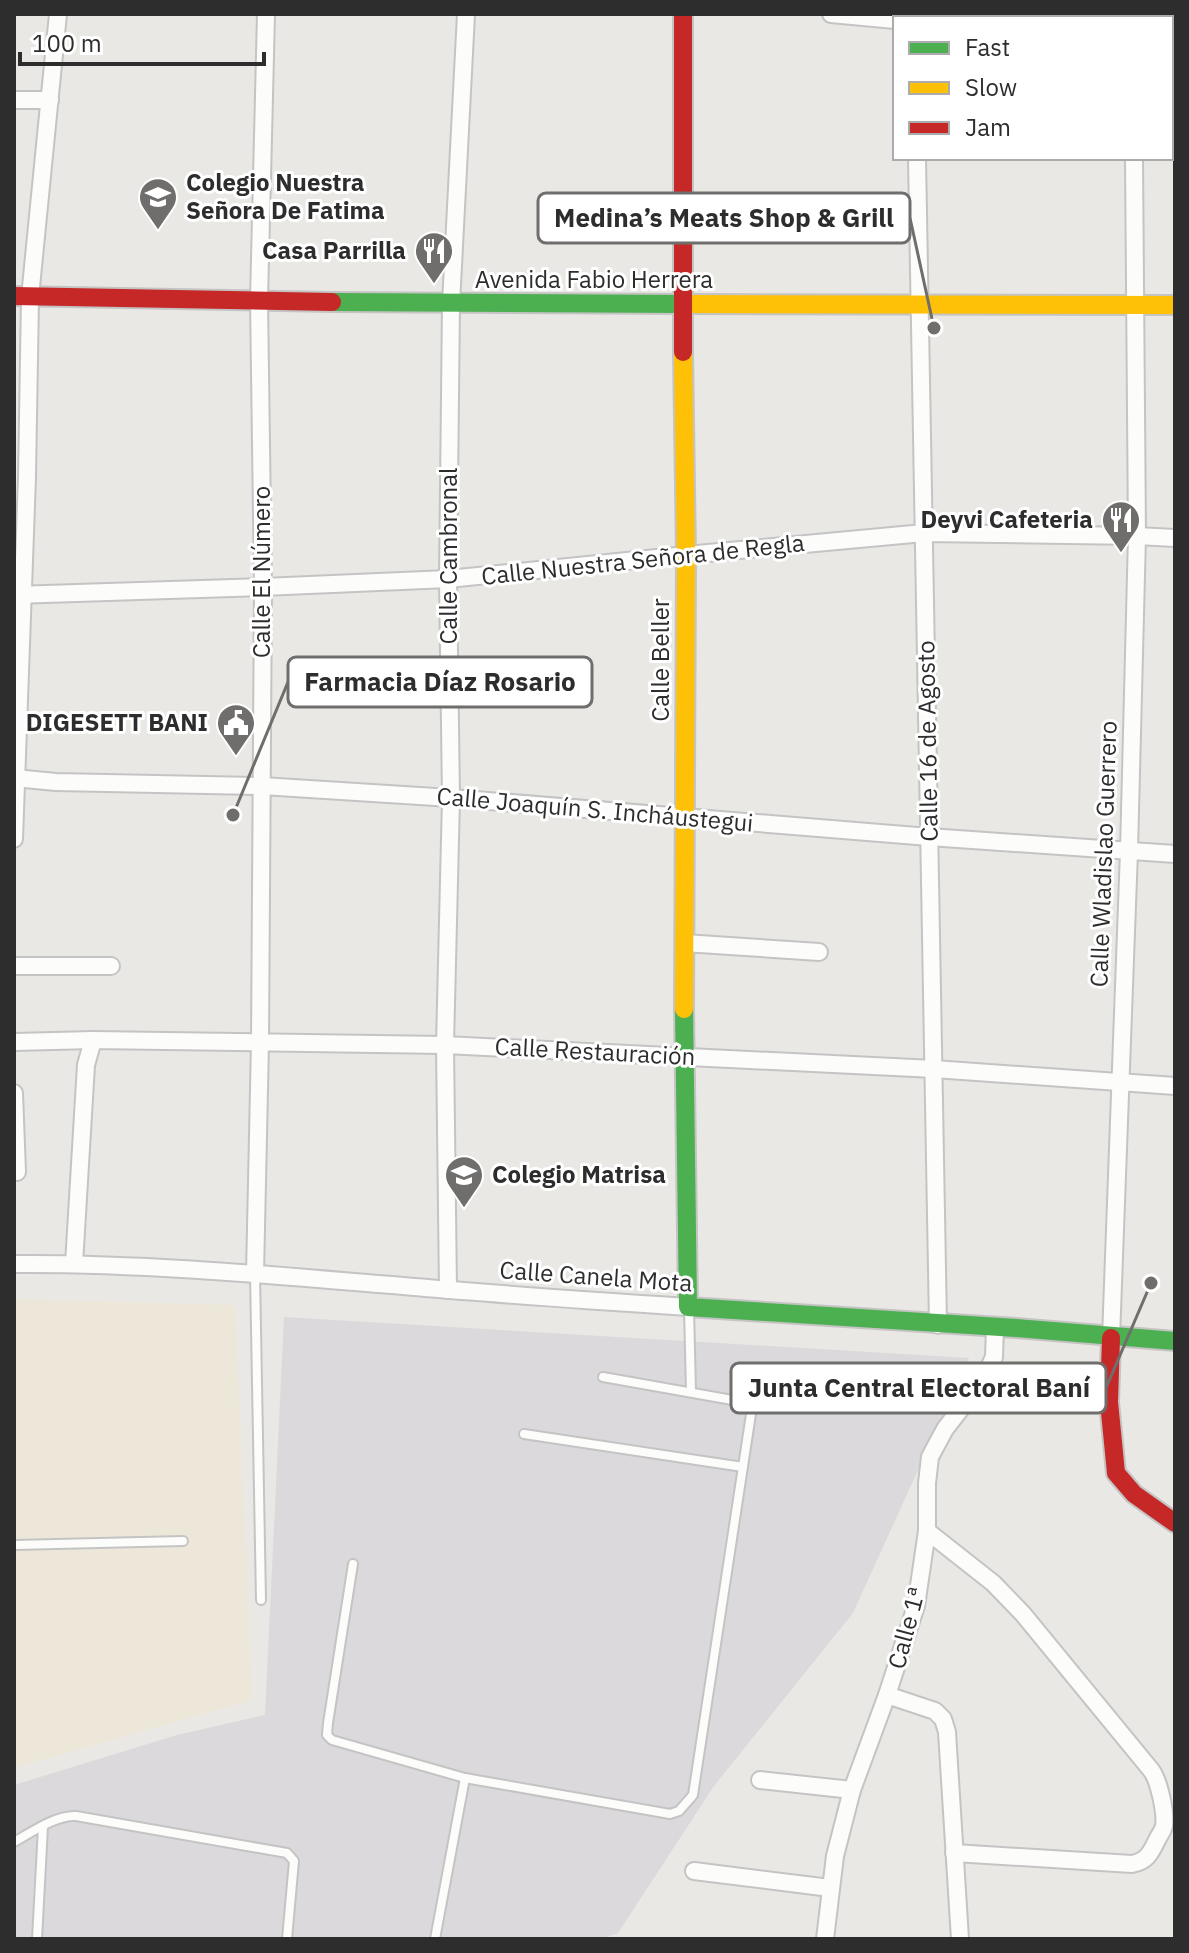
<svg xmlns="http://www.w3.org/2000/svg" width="1189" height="1953" font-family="'IBM Plex Sans',sans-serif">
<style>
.industrial{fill:#dbd9db}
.education{fill:#ede7d9}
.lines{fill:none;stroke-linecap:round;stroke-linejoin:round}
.lane-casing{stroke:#c4c4c4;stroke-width:12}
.street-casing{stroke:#c4c4c4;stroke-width:20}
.fast-casing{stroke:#c4c4c4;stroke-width:22}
.slow-casing{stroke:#c4c4c4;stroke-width:22}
.jam-casing{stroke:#c4c4c4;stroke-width:22}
.lane{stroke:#fcfcfb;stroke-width:8}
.street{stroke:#fcfcfb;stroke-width:16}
.fast{stroke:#4caf50;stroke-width:18}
.slow{stroke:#ffc107;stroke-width:18}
.jam{stroke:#c62828;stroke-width:18}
.labels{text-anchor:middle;stroke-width:6;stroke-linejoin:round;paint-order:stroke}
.poi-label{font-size:24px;font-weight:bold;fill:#2d2d2d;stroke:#fff;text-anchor:end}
.street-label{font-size:24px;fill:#2d2d2d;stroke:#fff}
.leader{fill:none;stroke:#6f6e6d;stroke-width:3}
.callout-dot{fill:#6f6e6d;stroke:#fff;stroke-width:3}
.callout{fill:#fff;stroke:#6f6e6d;stroke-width:3}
.callout-label{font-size:26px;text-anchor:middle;font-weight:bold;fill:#2d2d2d}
</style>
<rect width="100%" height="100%" fill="#eae8e4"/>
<polygon class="industrial" points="284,1317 969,1358 853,1613 714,1786 618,1933 601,1939 14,1939 14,1785 177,1735 265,1715"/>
<polygon class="education" points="14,1299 235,1305 252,1700 14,1768"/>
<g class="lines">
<defs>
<g id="lane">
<polyline points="255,1274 261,1600"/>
<polyline points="689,1309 691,1392"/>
<polyline points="524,1434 743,1467"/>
<polyline points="14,1545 183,1541"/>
<polyline points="353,1564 328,1723 327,1735 332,1740 465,1778 670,1814 679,1811 693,1795 751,1414 747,1404 738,1401 603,1377"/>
<path d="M14,1842C32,1832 56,1815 76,1816L287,1853L294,1861L287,1939"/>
<polyline points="37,1939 43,1827"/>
<polyline points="435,1939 465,1778"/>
</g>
<g id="street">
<polyline points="831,14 895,20"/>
<polyline points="911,14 911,18"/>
<polyline points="1131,14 1132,18"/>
<polyline points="1171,54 1175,54"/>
<polyline points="14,100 50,100"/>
<polyline points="917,158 938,1325"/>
<polyline points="14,595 263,587 448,579 686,555 924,533 1137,536 1175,538"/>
<polyline points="14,778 56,782 262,786 451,798 929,837 1175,854"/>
<polyline points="14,839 27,477 30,297 58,14"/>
<polyline points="684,943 819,952"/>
<polyline points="14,966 111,966"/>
<polyline points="14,1042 93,1040 445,1045 934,1069 1175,1086"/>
<polyline points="14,1093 17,1172"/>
<path d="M14,1264C148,1263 282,1276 415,1287C506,1295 597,1301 688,1307"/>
<polyline points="74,1264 86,1065 93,1040"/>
<polyline points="255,1274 260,1043 263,587 259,300 266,14"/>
<polyline points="448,1290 445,1045 451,798 448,579 451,304 466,14"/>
<polyline points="1111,1338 1129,851 1137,536 1134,158"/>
<path d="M927,1531L993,1583L1023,1614L1151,1770C1159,1780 1166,1813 1164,1826C1163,1831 1160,1834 1158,1838C1151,1852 1148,1861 1132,1864L954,1853"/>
<polyline points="887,1695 935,1711 943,1719 947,1732 960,1939"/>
<polyline points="760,1780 852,1790"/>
<polyline points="694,1871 830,1888"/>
<polyline points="825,1939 835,1856 852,1790 887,1695 916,1606 927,1531 927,1483 930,1457 945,1429 983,1380 994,1357 995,1327"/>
</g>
<g id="fast">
<polyline points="332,302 686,304"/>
<polyline points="684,1009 688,1307 1016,1328 1175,1341"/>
</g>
<g id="slow">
<polyline points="686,304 1175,305"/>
<polyline points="683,352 686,555 684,1009"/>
</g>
<g id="jam">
<polyline points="14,296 332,302"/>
<polyline points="683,352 683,14"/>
<polyline points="1111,1338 1109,1402 1116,1473 1134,1494 1175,1523"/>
</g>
</defs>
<use href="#lane" class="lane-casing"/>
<use href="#street" class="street-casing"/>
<use href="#fast" class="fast-casing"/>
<use href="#slow" class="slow-casing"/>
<use href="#jam" class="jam-casing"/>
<use href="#lane" class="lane"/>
<use href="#street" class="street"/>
<use href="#fast" class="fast"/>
<use href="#slow" class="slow"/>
<use href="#jam" class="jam"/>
</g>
<defs>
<symbol id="university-pin" viewBox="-11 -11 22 30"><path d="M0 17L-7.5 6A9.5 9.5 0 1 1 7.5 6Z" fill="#6f6e6d" stroke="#fff"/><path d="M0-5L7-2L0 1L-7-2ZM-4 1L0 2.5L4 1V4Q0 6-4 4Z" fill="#fff"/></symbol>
<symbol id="restaurant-pin" viewBox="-11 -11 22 30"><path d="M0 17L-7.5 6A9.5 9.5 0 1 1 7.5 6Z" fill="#6f6e6d" stroke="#fff"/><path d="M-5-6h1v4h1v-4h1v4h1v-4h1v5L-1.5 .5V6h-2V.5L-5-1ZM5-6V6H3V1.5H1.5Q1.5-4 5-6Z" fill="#fff"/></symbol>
<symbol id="civic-pin" viewBox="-11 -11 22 30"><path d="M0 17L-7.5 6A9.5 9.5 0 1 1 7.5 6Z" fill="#6f6e6d" stroke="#fff"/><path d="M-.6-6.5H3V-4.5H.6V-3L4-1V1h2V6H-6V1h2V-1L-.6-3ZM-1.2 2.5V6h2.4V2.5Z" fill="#fff"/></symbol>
<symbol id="school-pin" viewBox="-11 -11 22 30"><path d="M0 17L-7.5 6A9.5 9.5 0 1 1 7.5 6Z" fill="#6f6e6d" stroke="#fff"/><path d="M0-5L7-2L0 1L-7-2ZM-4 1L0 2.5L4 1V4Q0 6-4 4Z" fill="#fff"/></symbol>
</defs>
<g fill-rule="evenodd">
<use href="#university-pin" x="136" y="175" width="44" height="60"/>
<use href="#restaurant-pin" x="412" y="229" width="44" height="60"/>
<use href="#restaurant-pin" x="1099" y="498" width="44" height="60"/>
<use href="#civic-pin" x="214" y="701" width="44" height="60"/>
<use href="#school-pin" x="442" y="1153" width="44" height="60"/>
</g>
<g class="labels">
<g class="poi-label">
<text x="186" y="191" text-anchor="start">Colegio Nuestra<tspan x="186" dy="28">Señora De Fatima</tspan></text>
<text x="406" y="259">Casa Parrilla</text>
<text x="1093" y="528">Deyvi Cafeteria</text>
<text x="208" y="731">DIGESETT BANI</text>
<text x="492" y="1183" text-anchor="start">Colegio Matrisa</text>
</g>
<g class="street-label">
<text x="594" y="288">Avenida Fabio Herrera</text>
<text transform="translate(449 556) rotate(-90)" y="8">Calle Cambronal</text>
<text transform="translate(643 560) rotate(-6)" y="8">Calle Nuestra Señora de Regla</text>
<text transform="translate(262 572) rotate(-90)" y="8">Calle El Número</text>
<text transform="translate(661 660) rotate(-90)" y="8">Calle Beller</text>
<text transform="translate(928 741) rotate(-91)" y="8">Calle 16 de Agosto</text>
<text transform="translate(595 810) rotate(5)" y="8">Calle Joaquín S. Incháustegui</text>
<text transform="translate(1104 854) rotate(-88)" y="8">Calle Wladislao Guerrero</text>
<text transform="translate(595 1052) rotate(3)" y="8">Calle Restauración</text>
<text transform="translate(596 1277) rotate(4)" y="8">Calle Canela Mota</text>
<text transform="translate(907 1628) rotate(-75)" y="8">Calle 1ª</text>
</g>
</g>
<path class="leader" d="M934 328L910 218M233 815L288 682M1151 1283L1106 1388"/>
<g class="callout-dot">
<circle cx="934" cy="328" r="8"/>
<circle cx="233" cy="815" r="8"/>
<circle cx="1151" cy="1283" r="8"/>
</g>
<g class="callout">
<rect x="538" y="193" width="372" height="50" rx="8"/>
<rect x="288" y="657" width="304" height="50" rx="8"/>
<rect x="731" y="1363" width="375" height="50" rx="8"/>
</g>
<g class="callout-label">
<text x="724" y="227">Medina’s Meats Shop &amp; Grill</text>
<text x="440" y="691">Farmacia Díaz Rosario</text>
<text x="919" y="1397">Junta Central Electoral Baní</text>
</g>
<rect width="1189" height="1953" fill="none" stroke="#2d2d2d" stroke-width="32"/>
<rect x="893" y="16" width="280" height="144" fill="#ffffff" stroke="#ababab" stroke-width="2"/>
<rect x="909" y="42" width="40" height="12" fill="#4caf50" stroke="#ababab" stroke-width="2"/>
<text x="965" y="56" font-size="24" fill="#2d2d2d">Fast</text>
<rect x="909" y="82" width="40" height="12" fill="#ffc107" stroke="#ababab" stroke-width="2"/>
<text x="965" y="96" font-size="24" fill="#2d2d2d">Slow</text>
<rect x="909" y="122" width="40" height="12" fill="#c62828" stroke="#ababab" stroke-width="2"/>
<text x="965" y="136" font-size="24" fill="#2d2d2d">Jam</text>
<path d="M20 52v12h244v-12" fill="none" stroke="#2d2d2d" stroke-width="4"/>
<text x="32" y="52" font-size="24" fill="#2d2d2d" stroke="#ffffff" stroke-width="6" paint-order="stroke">100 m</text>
</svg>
